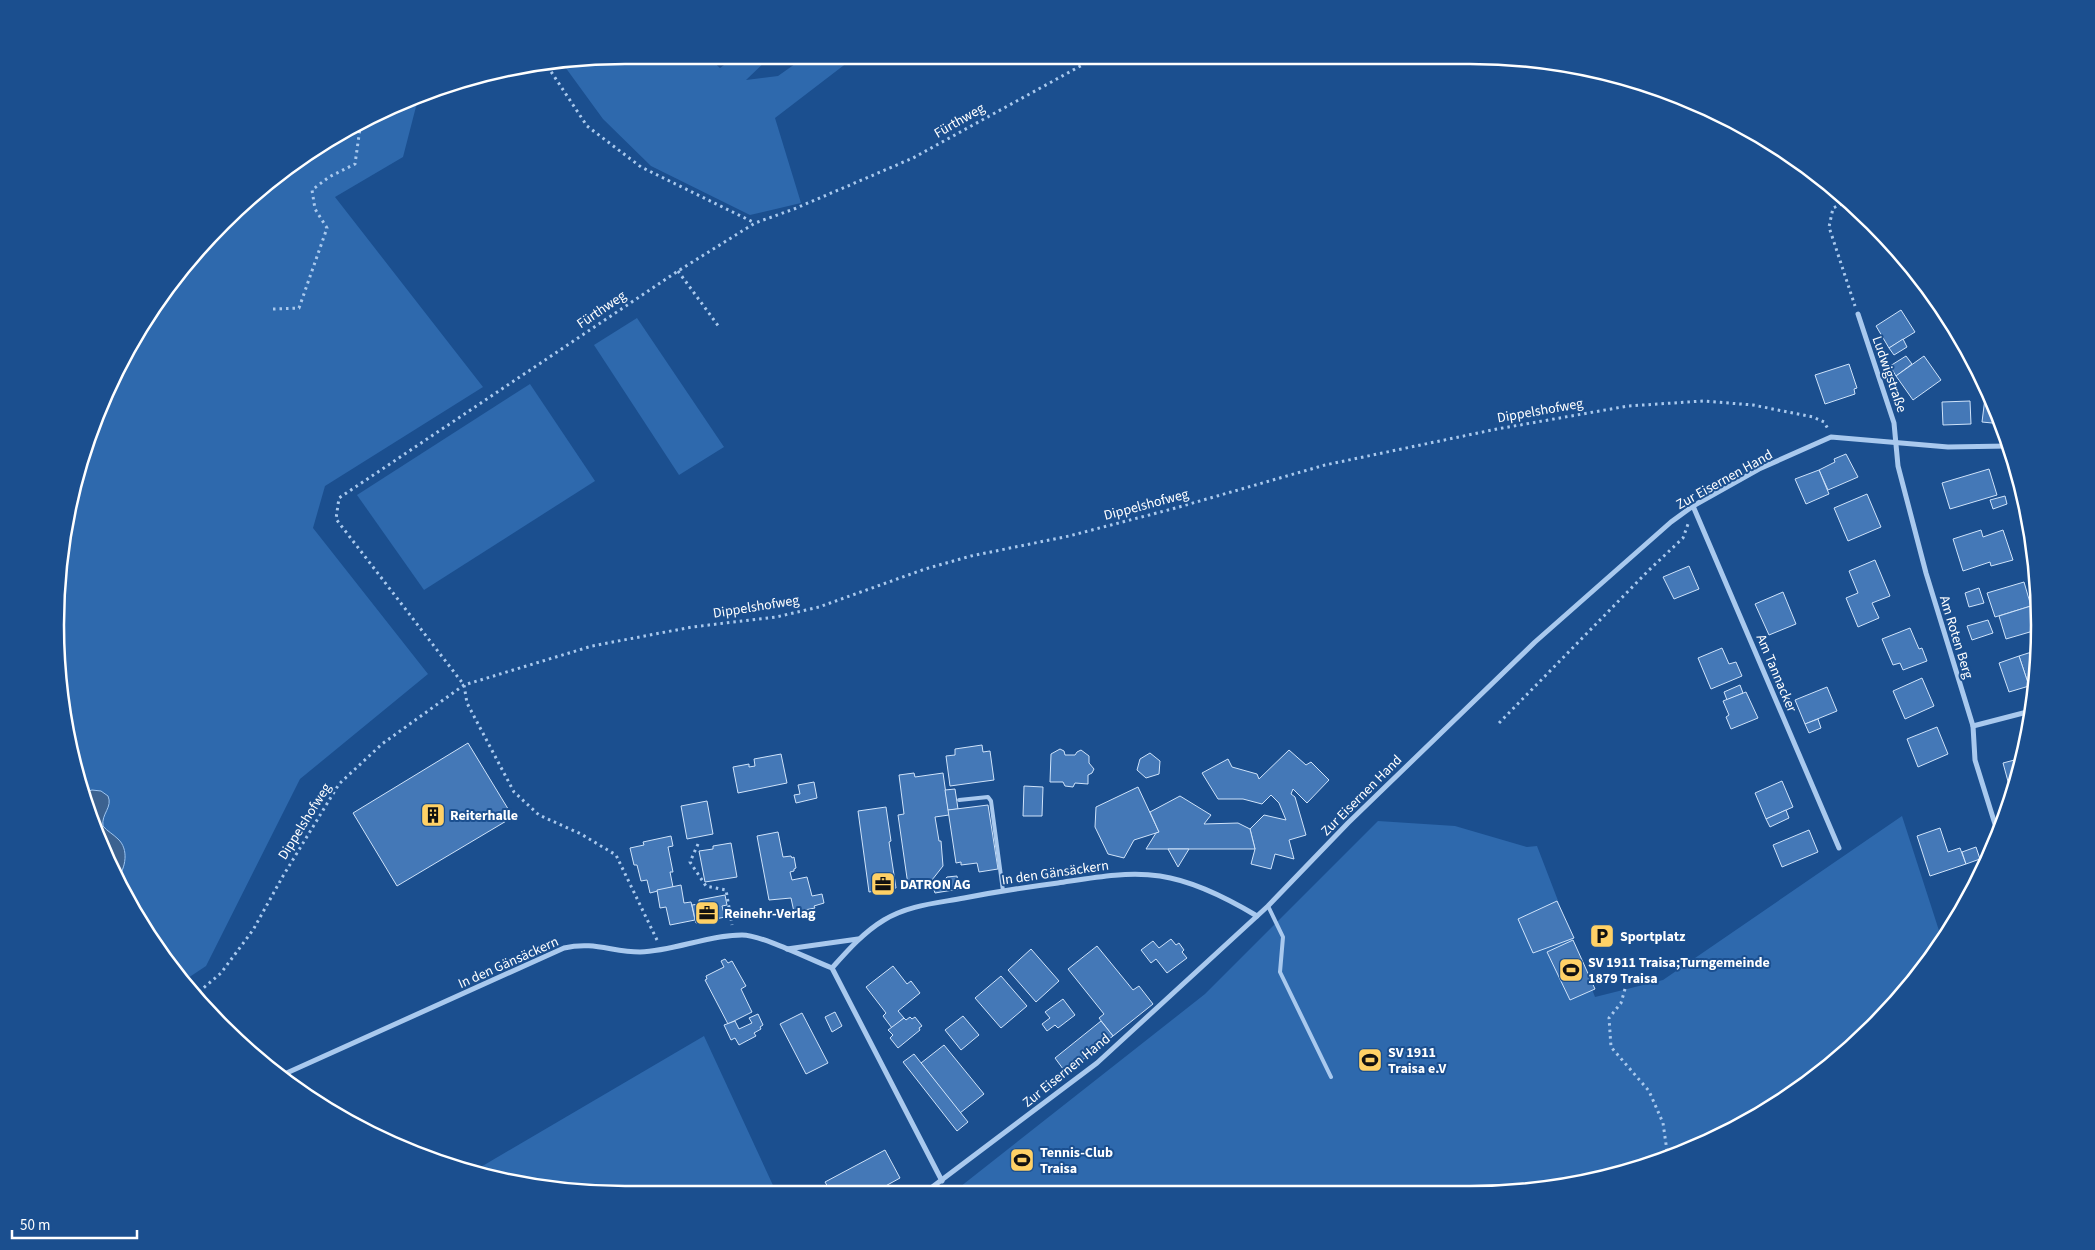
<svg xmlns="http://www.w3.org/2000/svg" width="2095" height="1250" font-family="'Source Sans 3',sans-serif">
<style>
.green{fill:#2e69ad}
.water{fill:#3c6290;stroke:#9cc4f0}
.building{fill:#4478b7;stroke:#cfe3fa}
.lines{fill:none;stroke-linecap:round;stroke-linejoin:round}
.path{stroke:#a9c9ee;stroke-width:3;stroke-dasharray:2.5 4;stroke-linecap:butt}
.service{stroke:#a9c9ee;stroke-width:4}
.minor{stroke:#a9c9ee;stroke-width:5}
.labels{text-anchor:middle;stroke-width:4;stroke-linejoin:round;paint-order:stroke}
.street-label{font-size:14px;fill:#fff;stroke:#1b4f8f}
.poi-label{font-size:14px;font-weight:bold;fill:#fff;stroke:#1b4f8f;text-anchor:start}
.rim{fill:none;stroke:#fff;stroke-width:2.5}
</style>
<rect width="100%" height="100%" fill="#1b4f8f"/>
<g class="green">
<polygon points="710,59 720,68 732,59 768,59 746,80 778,76 802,59 852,59 775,118 801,203 750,215 651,166 603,119 560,60"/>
<polygon points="419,95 403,157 335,197 483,387 325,486 313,528 428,674 300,779 206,966 182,982 173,972 131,910 85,808 66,736 55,625 60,550 85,442 151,308 222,222 278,173 373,114"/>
<polygon points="637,318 724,447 679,475 594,345"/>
<polygon points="530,384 595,481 424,590 357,495"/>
<polygon points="1902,816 1943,943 1846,1053 1755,1119 1653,1165 1508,1194 951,1194 1205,994 1378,821 1455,826 1527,847 1537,846 1595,997 1663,980"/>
<polygon points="704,1036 777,1194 587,1194 474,1171"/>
</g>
<path class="water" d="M92,790L101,791L108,796C113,807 101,814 103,826C107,831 113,834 118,839C129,849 126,868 117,879L85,808L82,795L85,792Z"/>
<g class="building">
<polygon points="1901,310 1915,332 1889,348 1876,326"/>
<polygon points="1903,339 1907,347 1894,355 1889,348"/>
<polygon points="1906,356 1912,364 1896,376 1890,366"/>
<polygon points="1924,356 1941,380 1913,400 1896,376"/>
<polygon points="1849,364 1857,388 1854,389 1855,394 1825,404 1815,375"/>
<polygon points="1985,398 1992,398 2002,424 1982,422"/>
<polygon points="1970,401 1971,424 1943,425 1942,402"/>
<polygon points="1846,454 1858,477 1828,490 1819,470 1835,462 1834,459"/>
<polygon points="1989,469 1997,495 1950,509 1942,483"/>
<polygon points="1819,470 1829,494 1806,504 1795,479"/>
<polygon points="1867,494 1881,527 1848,541 1834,508"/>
<polygon points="2005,496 2007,504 1993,509 1990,500"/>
<polygon points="1981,530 1983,537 2003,530 2013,560 1991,566 1990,562 1963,571 1953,539"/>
<polygon points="1875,560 1890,596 1872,603 1879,618 1858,627 1846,598 1858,593 1849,571"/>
<polygon points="1689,566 1699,589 1674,599 1663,577"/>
<polygon points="2024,582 2031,606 1995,617 1987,593"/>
<polygon points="1979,588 1984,603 1969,607 1965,593"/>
<polygon points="1783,592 1796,624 1769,635 1755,604"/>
<polygon points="2034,605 2040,629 2006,639 1999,616"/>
<polygon points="1988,620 1993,633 1972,640 1967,626"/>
<polygon points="1910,628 1919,649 1922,648 1927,661 1903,670 1900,663 1893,665 1882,639"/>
<polygon points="1722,648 1729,664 1736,662 1742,676 1711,689 1698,658"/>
<polygon points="2038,650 2034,684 2029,686 2019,656"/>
<polygon points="2019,656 2029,686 2009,692 1999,663"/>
<polygon points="1922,678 1934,706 1905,719 1893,691"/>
<polygon points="1740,685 1743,693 1727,700 1724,692"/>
<polygon points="1827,687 1837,711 1805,724 1795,700"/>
<polygon points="1746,692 1758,718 1731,729 1726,717 1729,715 1723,701"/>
<polygon points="1818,719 1821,728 1809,733 1805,724"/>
<polygon points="1937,727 1948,754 1918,767 1907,739"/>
<polygon points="468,743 513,817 397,886 353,813"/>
<polygon points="982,745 983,752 990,751 994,780 950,786 946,756 955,755 955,749"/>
<polygon points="1060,749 1064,751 1065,755 1075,755 1077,752 1081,750 1089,756 1089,763 1094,769 1092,773 1088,775 1088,784 1075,783 1073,787 1065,786 1063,782 1050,782 1051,754"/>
<polygon points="1289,750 1306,765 1311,762 1329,780 1307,803 1293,789 1291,794 1295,797 1306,835 1289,840 1294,859 1275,854 1271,869 1251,864 1255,849 1250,829 1264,815 1286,820 1279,803 1271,795 1262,804 1243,799 1218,799 1202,773 1228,759 1232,767 1257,774 1259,779"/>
<polygon points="1150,753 1160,761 1159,774 1146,778 1137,770 1140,759"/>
<polygon points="781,754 787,783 738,793 733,767 749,764 749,767 755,766 754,759"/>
<polygon points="2022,758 2015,784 2009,785 2003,763"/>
<polygon points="914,773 915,777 943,773 949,815 935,817 939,841 941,841 943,866 932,880 908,885 898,815 904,814 899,775"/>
<polygon points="1782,781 1793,807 1766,819 1755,793"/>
<polygon points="814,782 817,798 796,803 794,795 800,794 798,785"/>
<polygon points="1024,786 1043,787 1042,816 1023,816"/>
<polygon points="1138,787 1159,832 1134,840 1124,858 1108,854 1095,827 1096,807"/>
<polygon points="955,789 958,809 948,810 945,790"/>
<polygon points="1180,796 1211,815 1204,824 1238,823 1250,829 1255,849 1146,849 1156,833 1159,832 1150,812"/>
<polygon points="707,801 713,834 687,839 681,806"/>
<polygon points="988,805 998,869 979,872 977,863 961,865 961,862 956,863 948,810"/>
<polygon points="886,807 891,841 889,842 896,888 869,892 858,811"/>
<polygon points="1786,810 1789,818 1770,827 1766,819"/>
<polygon points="1940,828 1948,852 1960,848 1966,864 1930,876 1917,836"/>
<polygon points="1809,830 1818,852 1782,867 1773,845"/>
<polygon points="778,832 783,857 791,856 792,858 794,857 796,868 794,869 794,871 790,872 792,880 807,877 812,896 822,894 824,903 814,906 815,908 794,912 791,898 769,900 757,836"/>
<polygon points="671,836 673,846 668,847 673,872 670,872 673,887 650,893 647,880 641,881 637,865 634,865 630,848 644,845 643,842"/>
<polygon points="731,843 737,877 705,882 699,851 713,849 713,846"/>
<polygon points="1976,847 1980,859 1966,864 1962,852"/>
<polygon points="1168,849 1189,849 1178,867"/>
<polygon points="957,876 959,889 935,893 934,890 947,877"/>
<polygon points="681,885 684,903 691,902 695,920 670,925 666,907 660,908 657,890"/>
<polygon points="725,895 727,905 722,906 725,917 696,923 692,905 699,904 699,900"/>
<polygon points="1557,901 1574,938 1533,953 1518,919"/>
<polygon points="1171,939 1176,945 1179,943 1184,950 1182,952 1187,958 1167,973 1156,959 1151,963 1141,950 1153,941 1159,948"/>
<polygon points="1573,940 1595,989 1570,1000 1547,952"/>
<polygon points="1097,946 1133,990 1139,986 1153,1004 1113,1036 1099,1018 1104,1014 1068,969"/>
<polygon points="1031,949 1059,981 1036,1002 1008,970"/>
<polygon points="725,959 728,963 732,961 746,986 741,989 752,1012 728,1024 705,980 707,979 706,976 724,967 721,961"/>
<polygon points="893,966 907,984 911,981 920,993 898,1011 904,1018 892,1028 883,1016 886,1013 866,987"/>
<polygon points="1001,976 1027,1006 1001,1028 975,998"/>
<polygon points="1063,999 1075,1015 1058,1028 1055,1025 1047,1031 1042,1024 1050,1018 1045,1012"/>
<polygon points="835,1012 842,1026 832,1032 825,1017"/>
<polygon points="802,1013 828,1063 806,1074 780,1024"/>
<polygon points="758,1014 763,1025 760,1027 761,1029 754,1033 756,1036 739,1045 735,1038 731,1040 724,1025 735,1021 739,1029 752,1023 749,1018"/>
<polygon points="963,1016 979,1035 961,1050 945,1030"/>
<polygon points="910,1017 912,1019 915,1017 922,1026 919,1028 920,1030 898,1048 890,1038 893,1035 888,1030 904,1018 906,1020"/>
<polygon points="1101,1021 1113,1036 1066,1073 1055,1058"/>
<polygon points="944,1045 984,1094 960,1113 921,1063"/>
<polygon points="914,1054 968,1122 957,1131 903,1062"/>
<polygon points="885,1150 900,1178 871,1194 832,1194 825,1182"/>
</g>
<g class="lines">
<g class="path">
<polyline points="544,61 587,126 641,167 755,223"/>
<polyline points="1848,201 1833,208 1829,227 1855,306"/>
<polyline points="678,271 719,327"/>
<polyline points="273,309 299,308 327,228 315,209 312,190 329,177 355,164 361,121"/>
<polyline points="1499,723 1648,571 1683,538 1688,524"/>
<polyline points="698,844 690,862 706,886 726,890 732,925"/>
<polyline points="657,940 616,855 581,834 539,815 514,792 467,703 464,685 336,519 339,498 678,271 755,223 794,209 913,158 1095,58"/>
<polyline points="1625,989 1621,1003 1609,1018 1611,1047 1649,1091 1663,1123 1668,1158"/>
<polyline points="194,996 221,973 253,930 283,876 339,784 382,744 464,685 592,646 692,627 776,617 819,607 925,569 971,556 1069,536 1172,509 1325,465 1497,429 1628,406 1703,401 1753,405 1813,417 1824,422 1828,429"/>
</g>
<g class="service">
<polyline points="959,800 988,797 991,801 1003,891"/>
<polyline points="1268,906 1283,937 1280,972 1331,1077"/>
</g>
<g class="minor">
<polyline points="1858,314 1894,423 1898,466 1926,573 1973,726 1975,760 1999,837"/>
<polyline points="1693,506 1839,848"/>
<polyline points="1973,726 2031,711"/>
<polyline points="787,949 858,939"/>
<path d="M832,968C848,950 864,932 884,920C908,905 938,903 964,898C995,892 1027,887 1058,883C1091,878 1126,871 1160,876C1194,881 1227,898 1257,916"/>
<path d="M280,1076L564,948C594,941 612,952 640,952C674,951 708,935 742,935C762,935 811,960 832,968L942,1181"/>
<polyline points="923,1194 1097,1063 1268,906 1348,823 1535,642 1671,522 1693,506 1759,469 1831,437 1948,447 2008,446"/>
</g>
</g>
<defs>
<symbol id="building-square" viewBox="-11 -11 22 22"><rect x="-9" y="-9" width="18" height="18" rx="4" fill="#ffd166" stroke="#1b4f8f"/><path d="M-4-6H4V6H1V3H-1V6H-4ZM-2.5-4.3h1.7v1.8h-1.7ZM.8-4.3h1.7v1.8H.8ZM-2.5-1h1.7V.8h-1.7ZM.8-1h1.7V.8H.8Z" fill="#111"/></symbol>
<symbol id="office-square" viewBox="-11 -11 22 22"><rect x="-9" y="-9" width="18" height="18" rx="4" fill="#ffd166" stroke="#1b4f8f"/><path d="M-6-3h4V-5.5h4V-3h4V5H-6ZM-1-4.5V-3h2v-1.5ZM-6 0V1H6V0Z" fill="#111"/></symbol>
<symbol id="parking-square" viewBox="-11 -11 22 22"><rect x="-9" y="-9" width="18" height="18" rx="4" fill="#ffd166" stroke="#1b4f8f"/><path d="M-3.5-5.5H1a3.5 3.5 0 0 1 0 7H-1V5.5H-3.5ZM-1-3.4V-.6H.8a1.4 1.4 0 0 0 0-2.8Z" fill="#111"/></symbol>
<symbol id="stadium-square" viewBox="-11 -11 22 22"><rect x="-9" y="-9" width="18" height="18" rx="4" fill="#ffd166" stroke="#1b4f8f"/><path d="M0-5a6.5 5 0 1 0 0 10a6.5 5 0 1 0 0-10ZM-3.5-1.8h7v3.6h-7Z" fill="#111"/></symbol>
</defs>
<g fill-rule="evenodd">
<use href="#building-square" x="419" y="801" width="28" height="28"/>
<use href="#office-square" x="869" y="870" width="28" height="28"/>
<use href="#office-square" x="693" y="899" width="28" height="28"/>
<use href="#parking-square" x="1588" y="922" width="28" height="28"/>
<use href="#stadium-square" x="1557" y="956" width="28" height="28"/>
<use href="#stadium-square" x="1356" y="1046" width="28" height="28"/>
<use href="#stadium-square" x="1008" y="1146" width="28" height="28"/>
</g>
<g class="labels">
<g class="street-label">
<text transform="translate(959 120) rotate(-30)" y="5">Fürthweg</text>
<text transform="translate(601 309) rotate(-34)" y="5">Fürthweg</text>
<text transform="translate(1890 374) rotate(71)" y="5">Ludwigstraße</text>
<text transform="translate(1540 410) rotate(-10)" y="5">Dippelshofweg</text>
<text transform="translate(1724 479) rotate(-29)" y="5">Zur Eisernen Hand</text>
<text transform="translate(1146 504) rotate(-15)" y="5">Dippelshofweg</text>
<text transform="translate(756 606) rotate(-9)" y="5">Dippelshofweg</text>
<text transform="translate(1957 637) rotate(73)" y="5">Am Roten Berg</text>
<text transform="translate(1777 673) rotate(67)" y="5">Am Tannacker</text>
<text transform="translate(1361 795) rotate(-45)" y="5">Zur Eisernen Hand</text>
<text transform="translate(304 821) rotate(-58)" y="5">Dippelshofweg</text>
<text transform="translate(1055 872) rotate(-8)" y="5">In den Gänsäckern</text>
<text transform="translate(508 962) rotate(-24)" y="5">In den Gänsäckern</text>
<text transform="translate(1066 1070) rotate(-39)" y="5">Zur Eisernen Hand</text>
</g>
<g class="poi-label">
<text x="450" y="820">Reiterhalle</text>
<text x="900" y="889">DATRON AG</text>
<text x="724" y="918">Reinehr-Verlag</text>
<text x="1620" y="941">Sportplatz</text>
<text x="1588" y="967">SV 1911 Traisa;Turngemeinde<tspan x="1588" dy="16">1879 Traisa</tspan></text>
<text x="1388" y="1057">SV 1911<tspan x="1388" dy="16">Traisa e.V</tspan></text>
<text x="1040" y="1157">Tennis-Club<tspan x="1040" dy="16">Traisa</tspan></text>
</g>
</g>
<path d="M0 0H2095V1250H0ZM625 64H1470A561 561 0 0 1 2031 625V625A561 561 0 0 1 1470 1186H625A561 561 0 0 1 64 625V625A561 561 0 0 1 625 64Z" fill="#1b4f8f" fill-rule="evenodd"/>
<path class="rim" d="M625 64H1470A561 561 0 0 1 2031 625V625A561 561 0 0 1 1470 1186H625A561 561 0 0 1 64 625V625A561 561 0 0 1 625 64Z"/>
<path d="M12 1230v8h125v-8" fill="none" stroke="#ffffff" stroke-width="2.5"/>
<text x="20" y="1230" font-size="15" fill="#ffffff" stroke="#1b4f8f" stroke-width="4" paint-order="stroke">50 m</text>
</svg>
